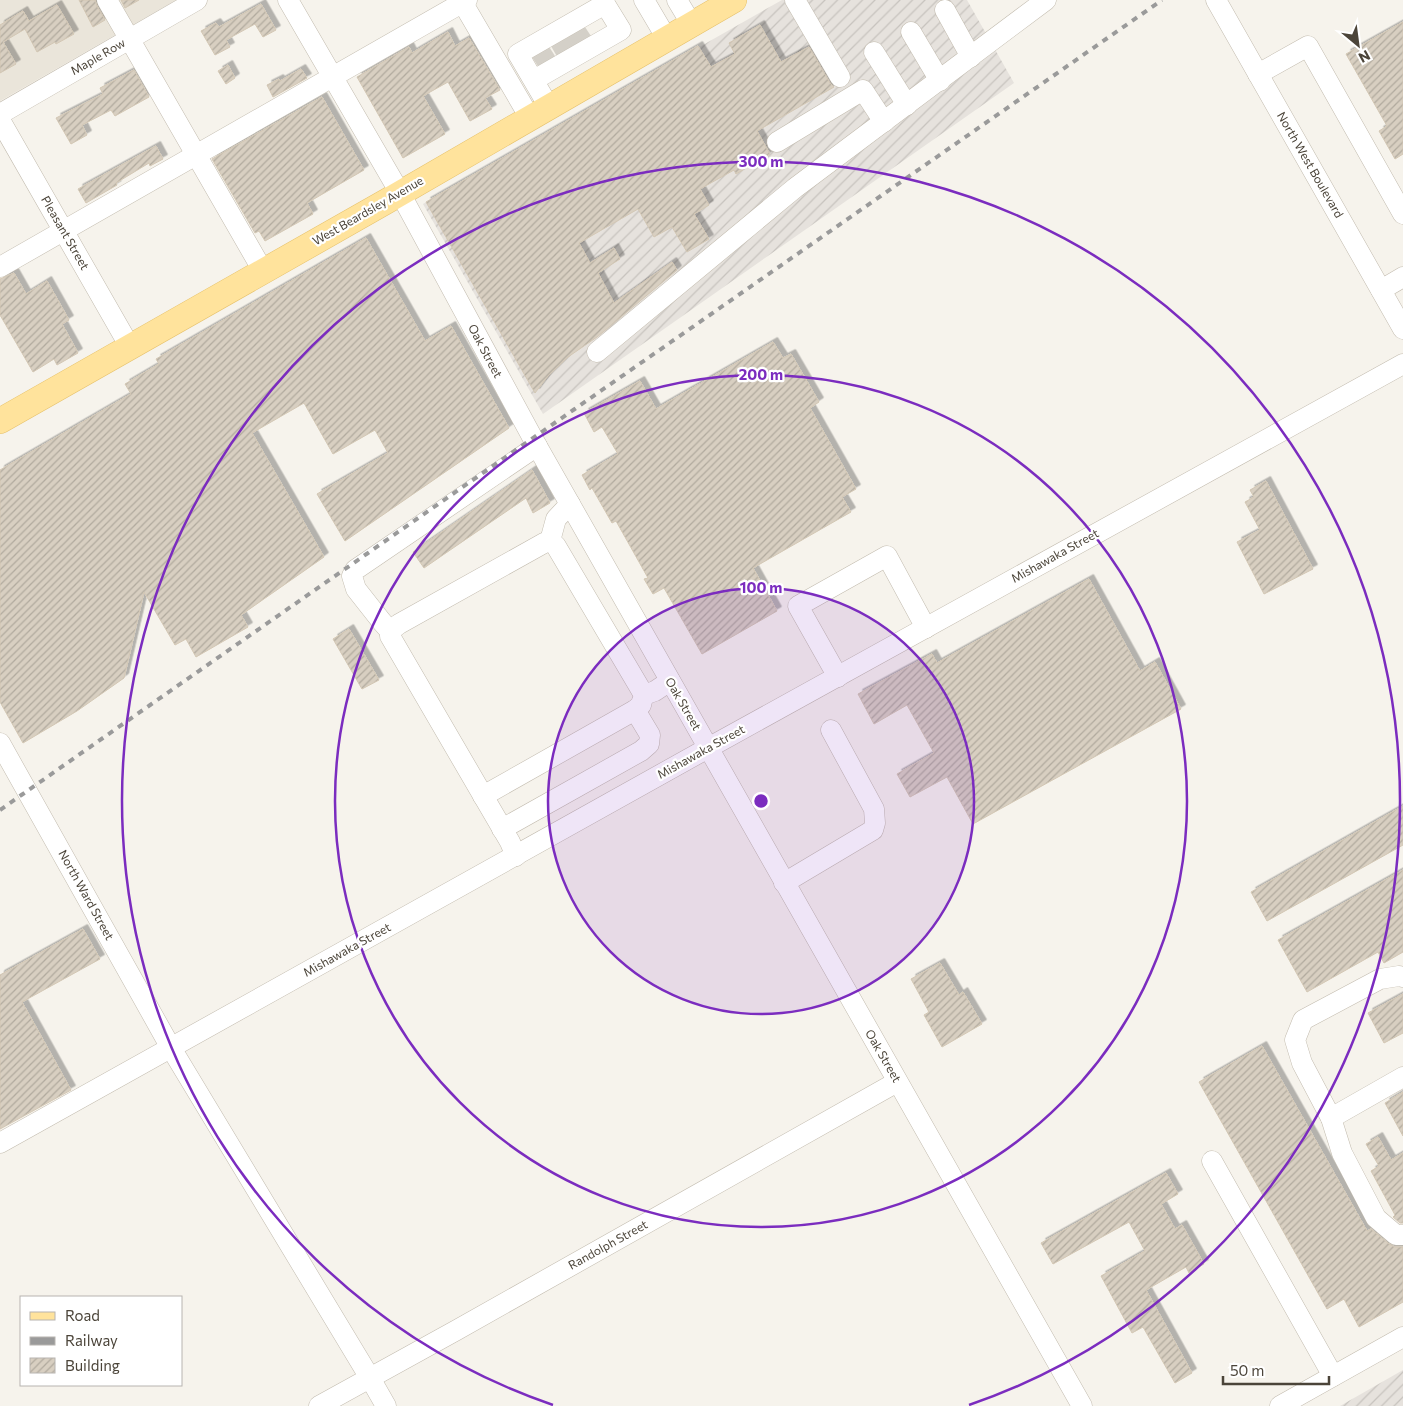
<svg xmlns="http://www.w3.org/2000/svg" width="1403" height="1406" font-family="Commissioner,sans-serif">
<style>
.residential{fill:#eae5da}
.industrial{fill:url(#industrial-furrows)}
.building{fill:url(#building-hatch);stroke:#d3c7b4;filter:url(#shadow)}
.lines{fill:none;stroke-linecap:round;stroke-linejoin:round}
.minor-tunnel{stroke:#d4d0c8;stroke-width:20;stroke-dasharray:20 10;stroke-linecap:butt}
.minor-casing{stroke:#c2bbae;stroke-width:21}
.major-casing{stroke:#e6c16a;stroke-width:26}
.minor{stroke:#fff;stroke-width:20}
.major{stroke:#ffe39c;stroke-width:25}
.rail{stroke:#9a9a9a;stroke-width:4;stroke-dasharray:6 6;stroke-linecap:butt}
.ring{fill:none;stroke:#7b2cbf;stroke-width:2.5}
.labels{text-anchor:middle;stroke-width:4.5;stroke-linejoin:round;paint-order:stroke}
.street-label{font-size:12px;fill:#4b4439;stroke:#fff}
.centre{fill:#7b2cbf;stroke:#fff;stroke-width:2.5}
.ring-label{font-size:15px;text-anchor:middle;font-weight:bold;fill:#7b2cbf;stroke:#fff;stroke-width:4.5;stroke-linejoin:round;paint-order:stroke}
</style>
<defs>
<pattern id="industrial-furrows" width="10" height="10" patternUnits="userSpaceOnUse" patternTransform="scale(1.25)"><rect width="10" height="10" fill="#e6e2dd"/><path d="M-1 1l2-2M0 10L10 0M9 11l2-2" fill="none" stroke="#c7c3be"/></pattern>
<pattern id="building-hatch" width="6" height="6" patternUnits="userSpaceOnUse" patternTransform="scale(1.25)"><rect width="6" height="6" fill="#d8cfc1"/><path d="M-1 1l2-2M0 6l6-6M5 7l2-2" fill="none" stroke="#b1aa9e"/></pattern>
<filter id="shadow"><feDropShadow dx="4.5" dy="-4.5" stdDeviation="0" flood-color="#0004"/></filter>
</defs>
<rect width="100%" height="100%" fill="#f6f3ec"/>
<polygon class="residential" points="0,0 176,0 0,101"/>
<g class="industrial">
<polygon points="782,0 967,0 1014,83 543,414 423,204"/>
<polygon points="1403,1370 1403,1406 1340,1406"/>
</g>
<g class="building">
<polygon points="79,0 95,0 97,6 105,20 93,27"/>
<polygon points="121,0 139,0 125,8"/>
<polygon points="261,4 276,30 263,37 255,24 226,40 230,47 215,55 201,31 216,23 219,27"/>
<polygon points="57,5 74,34 56,44 55,42 37,52 25,29 3,42 16,64 0,73 0,25 23,11 29,21"/>
<polygon points="1403,22 1403,154 1395,159 1379,131 1387,126 1346,54"/>
<polygon points="760,25 781,62 809,47 830,83 834,87 757,131 770,154 736,174 734,170 700,189 709,205 694,214 709,239 687,252 672,227 654,237 638,209 579,243 590,263 614,248 620,259 598,273 614,303 672,262 677,270 597,337 568,357 548,376 535,393 426,202 698,46 711,67 735,54 729,43"/>
<polygon points="448,32 455,46 469,38 500,90 485,98 492,109 470,121 448,82 423,96 445,134 403,158 357,77 409,47 412,53"/>
<polygon points="228,65 235,78 226,84 218,71"/>
<polygon points="301,69 307,78 273,97 267,85 279,79 280,81"/>
<polygon points="134,70 149,97 115,116 111,110 82,125 87,135 71,144 56,118 103,94 100,88"/>
<polygon points="322,97 364,170 307,203 313,214 265,241 259,231 255,233 212,159"/>
<polygon points="156,146 163,159 150,166 149,163 116,183 117,185 86,203 78,189"/>
<polygon points="366,238 425,341 451,326 509,428 345,541 317,494 388,453 375,430 333,454 304,403 252,433 324,557 241,615 248,627 196,657 186,639 175,645 144,592 124,678 77,711 23,743 0,702 0,470 131,394 125,384 159,364 156,359"/>
<polygon points="14,273 26,294 47,281 69,320 62,324 78,353 57,365 54,359 33,372 0,315 0,279"/>
<polygon points="773,342 783,358 791,354 819,402 810,408 856,489 842,497 851,512 753,568 777,611 702,654 664,588 653,594 644,579 648,578 616,521 612,523 592,488 590,490 582,475 618,454 602,427 594,432 584,413 640,381 656,409"/>
<polygon points="532,470 550,503 533,513 526,498 424,568 413,552"/>
<polygon points="1266,481 1313,569 1264,594 1237,542 1260,530 1245,502 1254,497 1250,490"/>
<polygon points="1089,579 1140,671 1155,662 1181,709 973,824 947,777 910,797 897,774 934,753 907,705 874,724 858,694 932,654 937,663"/>
<polygon points="349,629 379,680 362,689 333,639"/>
<polygon points="1403,806 1403,845 1267,921 1251,892"/>
<polygon points="1403,870 1403,952 1384,963 1378,952 1307,992 1278,940"/>
<polygon points="83,929 100,959 22,1002 71,1090 0,1129 0,975"/>
<polygon points="940,963 959,995 963,992 982,1024 942,1047 924,1015 929,1012 911,979"/>
<polygon points="1403,994 1403,1033 1384,1043 1368,1013"/>
<polygon points="1262,1046 1367,1231 1371,1229 1389,1244 1395,1247 1403,1247 1403,1302 1359,1327 1344,1299 1327,1309 1199,1082"/>
<polygon points="1403,1092 1403,1136 1385,1103"/>
<polygon points="1378,1137 1391,1160 1403,1153 1403,1223 1400,1223 1393,1217 1395,1215 1371,1171 1379,1166 1366,1144"/>
<polygon points="1166,1173 1178,1194 1161,1204 1175,1229 1182,1225 1204,1264 1189,1273 1186,1267 1146,1290 1192,1373 1175,1383 1143,1327 1132,1333 1101,1276 1145,1251 1129,1222 1053,1264 1041,1243"/>
</g>
<g class="lines">
<g class="minor-tunnel">
<polyline points="575,30 583,42"/>
<polyline points="559,40 566,52"/>
<polyline points="540,51 547,62"/>
</g>
<defs>
<g id="minor">
<polyline points="107,0 263,271"/>
<polyline points="288,0 400,193 537,446 1082,1406"/>
<polyline points="461,0 530,118"/>
<polyline points="644,0 667,39"/>
<polyline points="677,0 692,25"/>
<polyline points="795,0 840,77"/>
<polyline points="1216,0 1403,329"/>
<polyline points="945,10 971,57"/>
<polyline points="911,32 940,81"/>
<polyline points="874,52 907,105"/>
<polyline points="1258,74 1308,46 1403,214"/>
<polyline points="534,80 621,30 605,4"/>
<polyline points="549,107 518,54 605,4 603,0"/>
<polyline points="0,114 197,0"/>
<polyline points="0,120 130,347"/>
<polyline points="777,142 863,90 884,122"/>
<polyline points="0,267 467,0"/>
<polyline points="1381,290 1403,277"/>
<polyline points="597,352 795,188 1046,0"/>
<polyline points="550,541 556,519 570,504"/>
<polyline points="390,631 382,622 356,589 352,576 355,570 537,446"/>
<polyline points="838,677 798,606 887,556 926,628"/>
<polyline points="0,743 171,1048 370,1378 386,1406"/>
<polyline points="483,796 635,710 641,705 642,701"/>
<polyline points="502,829 641,751 649,744 650,735 635,710"/>
<polyline points="516,856 510,842 390,636 390,631 399,624 544,543 550,541 556,546 644,695 655,691 670,681"/>
<polyline points="784,883 873,830 875,823 874,809 831,730"/>
<polyline points="1403,1077 1331,1118 1342,1153 1376,1218 1396,1235 1403,1235"/>
<polyline points="1331,1118 1302,1063 1295,1040 1303,1020 1380,979 1399,976 1403,977"/>
<polyline points="0,1143 708,748 1403,364"/>
<polyline points="1212,1161 1333,1376"/>
<polyline points="319,1406 455,1331 897,1082"/>
<polyline points="1280,1406 1403,1337"/>
</g>
<polyline id="major" points="0,421 387,201 734,0"/>
</defs>
<use href="#minor" class="minor-casing"/>
<use href="#major" class="major-casing"/>
<use href="#minor" class="minor"/>
<use href="#major" class="major"/>
<path class="rail" d="M0,810C387,539 775,270 1162,0"/>
</g>
<circle cx="761" cy="801" r="213" fill="#7b2cbf" fill-opacity=".12"/>
<g class="ring">
<circle cx="761" cy="801" r="213"/>
<circle cx="761" cy="801" r="426"/>
<path d="M553 1405A639 639 0 1 1 969 1405"/>
</g>
<g class="labels">
<g class="street-label">
<text transform="translate(98 57) rotate(-30)" y="4">Maple Row</text>
<text transform="translate(1310 165) rotate(60)" y="4">North West Boulevard</text>
<text transform="translate(368 211) rotate(-30)" y="4">West Beardsley Avenue</text>
<text transform="translate(65 233) rotate(60)" y="4">Pleasant Street</text>
<text transform="translate(485 351) rotate(62)" y="4">Oak Street</text>
<text transform="translate(1055 556) rotate(-29)" y="4">Mishawaka Street</text>
<text transform="translate(683 704) rotate(60)" y="4">Oak Street</text>
<text transform="translate(701 752) rotate(-29)" y="4">Mishawaka Street</text>
<text transform="translate(86 895) rotate(61)" y="4">North Ward Street</text>
<text transform="translate(347 950) rotate(-29)" y="4">Mishawaka Street</text>
<text transform="translate(883 1056) rotate(60)" y="4">Oak Street</text>
<text transform="translate(608 1245) rotate(-29)" y="4">Randolph Street</text>
</g>
</g>
<circle cx="761" cy="801" r="8" class="centre"/>
<g class="ring-label">
<text x="761" y="167">300 m</text>
<text x="761" y="380">200 m</text>
<text x="761" y="593">100 m</text>
</g>
<rect x="20" y="1296" width="162" height="90" fill="#ffffff" stroke="#b7b4b0"/>
<rect x="30" y="1312" width="25" height="8" fill="#ffe39c" stroke="#b7b4b0"/>
<text x="65" y="1321" font-size="15" fill="#4b4439">Road</text>
<rect x="30" y="1337" width="25" height="8" fill="#9a9a9a" stroke="#b7b4b0"/>
<text x="65" y="1346" font-size="15" fill="#4b4439">Railway</text>
<rect x="30" y="1358" width="25" height="15" fill="url(#building-hatch)" stroke="#b7b4b0"/>
<text x="65" y="1371" font-size="15" fill="#4b4439">Building</text>
<g transform="translate(1358 45) rotate(151)" stroke="#ffffff" stroke-width="4" paint-order="stroke">
<path d="M0-4L9 19L0 12L-9 19Z" fill="#4b4439"/>
<text y="-8" font-size="14" font-weight="bold" text-anchor="middle" fill="#4b4439">N</text>
</g>
<path d="M1223 1376v8h106v-8" fill="none" stroke="#4b4439" stroke-width="2.5"/>
<text x="1230" y="1376" font-size="15" fill="#4b4439" stroke="#ffffff" stroke-width="4" paint-order="stroke">50 m</text>
</svg>
